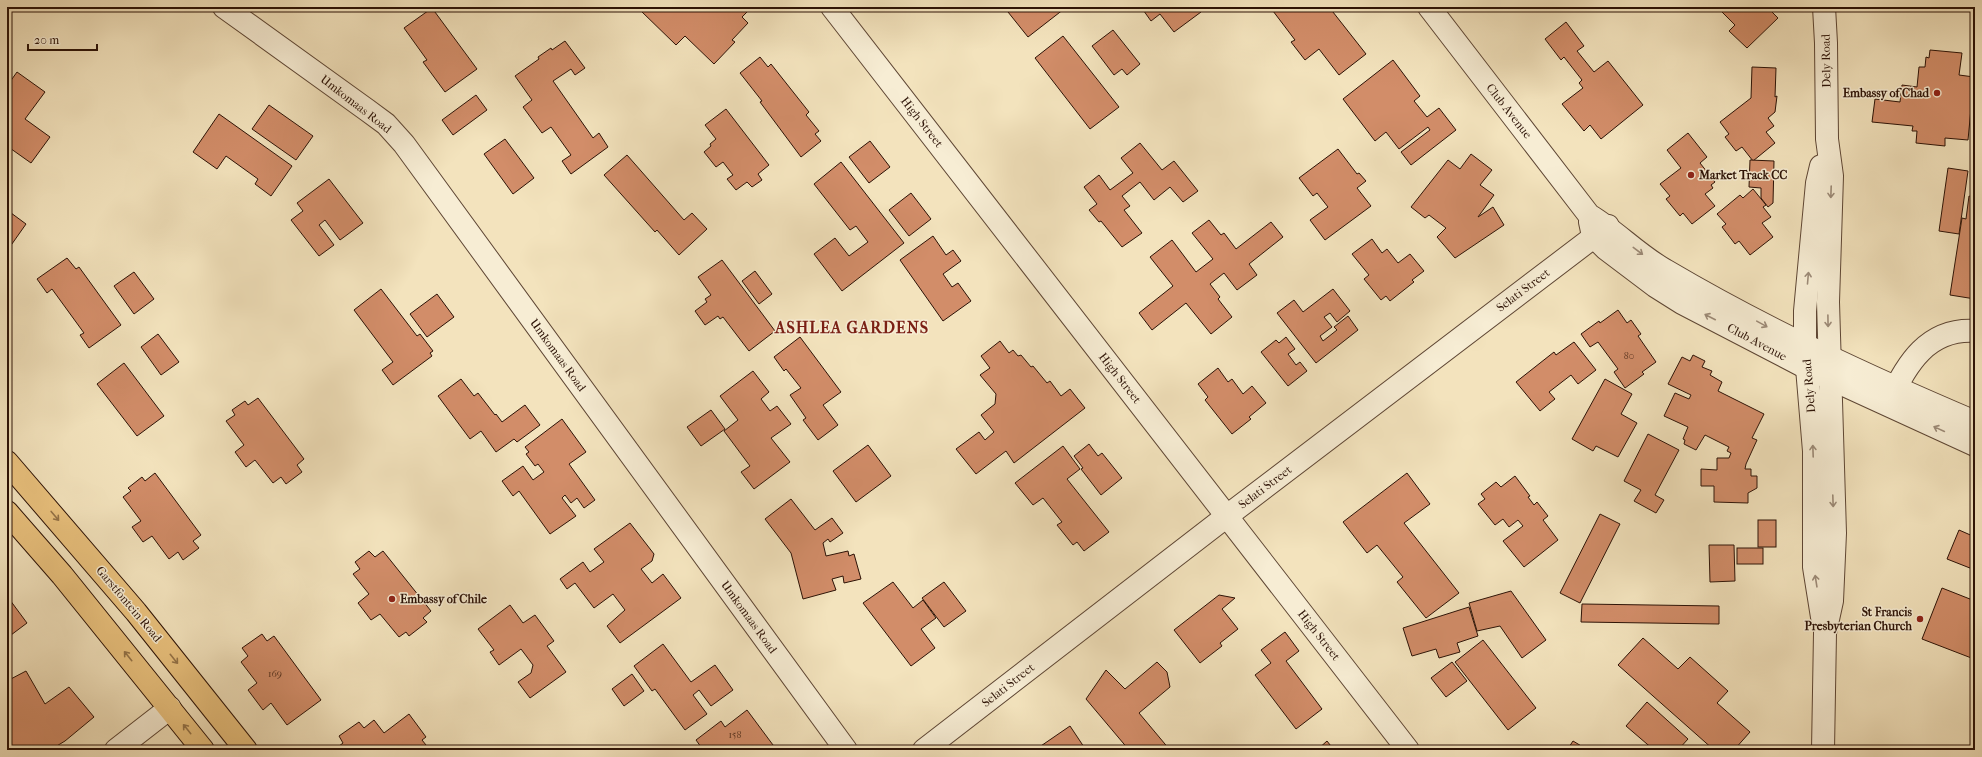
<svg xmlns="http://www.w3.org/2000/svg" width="1982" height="757" font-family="'IM FELL French Canon',serif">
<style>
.building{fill:#d28d69;stroke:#2c1206}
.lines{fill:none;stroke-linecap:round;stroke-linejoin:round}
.minor-casing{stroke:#5e4634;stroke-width:24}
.major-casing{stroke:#2c1206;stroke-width:24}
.minor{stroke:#f7edd4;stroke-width:22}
.major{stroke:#eac27e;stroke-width:22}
.oneway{stroke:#9c8a77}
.oneway2{stroke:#947348}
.poi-dot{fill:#8f2418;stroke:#f7edd4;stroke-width:1.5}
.labels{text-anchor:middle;stroke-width:3;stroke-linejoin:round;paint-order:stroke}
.number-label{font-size:10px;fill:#56311f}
.street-label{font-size:12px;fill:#2c1206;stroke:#f7edd4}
.poi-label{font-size:12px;font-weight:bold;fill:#2c1206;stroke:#f7edd4;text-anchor:end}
.district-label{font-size:16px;font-weight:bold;letter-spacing:1px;fill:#7a1f14;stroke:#f7edd4}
</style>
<rect width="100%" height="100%" fill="#f3e3bd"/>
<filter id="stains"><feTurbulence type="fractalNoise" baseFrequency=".005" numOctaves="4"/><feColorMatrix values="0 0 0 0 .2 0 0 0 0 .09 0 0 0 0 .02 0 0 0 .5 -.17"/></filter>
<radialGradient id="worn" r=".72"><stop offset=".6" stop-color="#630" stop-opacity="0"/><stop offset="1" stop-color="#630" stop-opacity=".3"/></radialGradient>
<g class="building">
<polygon points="643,7 742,7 747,12 742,17 748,23 732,40 735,42 714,64 685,36 676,45 640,10"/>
<polygon points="1004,7 1062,7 1064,9 1028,37"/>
<polygon points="1141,7 1197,7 1201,12 1174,32 1160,14 1151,21"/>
<polygon points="1278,7 1329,7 1366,54 1339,75 1319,49 1305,60 1291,42 1295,40 1273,11"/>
<polygon points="1717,7 1767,7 1778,18 1747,48 1729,31 1735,25"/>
<polygon points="432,8 477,69 445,92 423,62 427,60 404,28"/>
<polygon points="1566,22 1584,46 1577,51 1594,72 1608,61 1643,105 1601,139 1590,125 1584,131 1562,104 1583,88 1579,83 1582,80 1564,57 1561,60 1545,39"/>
<polygon points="1113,30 1140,64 1127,75 1122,69 1114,75 1092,46"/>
<polygon points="1063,36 1119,107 1090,129 1035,58"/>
<polygon points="565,41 585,68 575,75 571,69 553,81 593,138 599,133 608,147 571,174 562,161 571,155 551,127 542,133 523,107 532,100 515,76 539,59 538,57 551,48 552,50"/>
<polygon points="1930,50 1962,53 1959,75 1974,77 1968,140 1945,138 1945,146 1916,143 1917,131 1912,131 1913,126 1872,122 1875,99 1900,102 1902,85 1917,87 1919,67 1925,67 1926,57 1929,58"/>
<polygon points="760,57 768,67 771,64 809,112 806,115 819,131 815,134 821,141 801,157 760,102 762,101 740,73"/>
<polygon points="1393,60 1420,96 1414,101 1427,117 1439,108 1456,130 1411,165 1401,152 1430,130 1428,127 1399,149 1386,132 1375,141 1343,99"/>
<polygon points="1752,67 1776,68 1775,97 1777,96 1775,112 1768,118 1774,126 1766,132 1775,143 1753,161 1742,147 1736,151 1725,137 1729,134 1720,122 1751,98"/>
<polygon points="17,72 45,92 25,119 50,137 31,163 7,146 7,86"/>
<polygon points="476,95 487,110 453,135 442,120"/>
<polygon points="269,105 313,136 296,160 252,129"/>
<polygon points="726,109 769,165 758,174 762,180 752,187 747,182 736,190 727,179 733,175 723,162 716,167 704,152 711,146 710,144 716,139 705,125"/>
<polygon points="219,114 292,166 271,196 255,184 258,179 226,156 217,169 193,152"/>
<polygon points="1688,133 1707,157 1700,163 1715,182 1711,185 1713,188 1705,194 1715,206 1692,224 1683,213 1680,216 1666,199 1670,196 1660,184 1681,168 1667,150"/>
<polygon points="505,139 534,178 513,194 484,154"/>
<polygon points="870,141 890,167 869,183 849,157"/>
<polygon points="1140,143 1162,170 1174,161 1198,191 1183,202 1170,187 1154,200 1140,182 1122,196 1130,206 1124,210 1142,233 1122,247 1101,221 1099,222 1089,210 1097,204 1084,187 1099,175 1110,190 1133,173 1121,158"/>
<polygon points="1338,149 1357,174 1359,173 1366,181 1357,188 1371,206 1325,240 1310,220 1328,207 1317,193 1313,196 1299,178"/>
<polygon points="1471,154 1492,170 1480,185 1494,195 1478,217 1493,207 1504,225 1455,258 1437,237 1446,228 1429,215 1425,218 1411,207 1448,160 1460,169"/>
<polygon points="627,155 684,220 692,213 707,229 679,255 657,230 655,232 604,175"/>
<polygon points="1750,160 1774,161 1773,203 1768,207 1761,198 1761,188 1749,187"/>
<polygon points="841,162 904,243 842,291 814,254 835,238 849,256 868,242 856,226 850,230 814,184"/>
<polygon points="1948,168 1968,171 1959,234 1939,231"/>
<polygon points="329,179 363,223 340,240 325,220 319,225 334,245 319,256 291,220 303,211 297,203"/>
<polygon points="1753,189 1766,205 1763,207 1771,217 1762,223 1773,237 1750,255 1739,241 1735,244 1722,227 1726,224 1717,214 1740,195 1743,198"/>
<polygon points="911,193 931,219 909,236 889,210"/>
<polygon points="1975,194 1975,299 1950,295 1962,218 1966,219 1969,196 1972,197"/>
<polygon points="7,210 26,224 7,251"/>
<polygon points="1209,220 1221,235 1224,233 1236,249 1271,222 1283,237 1249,264 1257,275 1237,290 1224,273 1210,284 1220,297 1218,299 1232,317 1211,334 1186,303 1152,330 1139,313 1173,286 1150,257 1172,240 1196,272 1213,259 1192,233"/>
<polygon points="933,236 946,255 953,250 961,261 943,274 952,287 958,283 971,301 943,321 900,260"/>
<polygon points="1372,239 1382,253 1387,249 1398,263 1410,254 1424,271 1412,280 1414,282 1390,301 1386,296 1381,300 1364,279 1369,275 1352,254"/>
<polygon points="67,258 76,269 79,267 121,325 89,348 80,335 84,333 52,289 47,293 37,279"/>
<polygon points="722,260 775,331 749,351 723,317 720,319 718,316 705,325 695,311 707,302 705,299 711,295 698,277"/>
<polygon points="755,271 772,294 759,304 742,281"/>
<polygon points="134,272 154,299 134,314 114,286"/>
<polygon points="381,289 417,336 420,334 433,351 430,353 432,356 393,385 382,370 393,362 354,310"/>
<polygon points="1333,289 1350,311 1337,322 1330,313 1324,317 1332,327 1320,336 1323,341 1337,330 1334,327 1348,316 1358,330 1316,363 1277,313 1294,300 1303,312"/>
<polygon points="437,294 454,317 427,337 410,314"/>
<polygon points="1618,310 1627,323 1631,320 1641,334 1638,336 1656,362 1642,372 1644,374 1625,388 1614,372 1618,369 1598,342 1590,347 1581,334 1599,321 1600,323"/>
<polygon points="158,334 179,362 161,375 141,347"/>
<polygon points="800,337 841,392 823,405 838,425 818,440 803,420 806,418 790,395 801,388 786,369 784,371 774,357"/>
<polygon points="1286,337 1295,349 1288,354 1296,365 1300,362 1307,371 1288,386 1261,352 1276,340 1279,343"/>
<polygon points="1000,341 1009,353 1013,350 1018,356 1021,355 1031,367 1033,366 1047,383 1050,381 1061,396 1070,389 1085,408 1014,463 1006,451 976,474 956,449 979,432 985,440 994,432 981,415 995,404 996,394 980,375 990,368 981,356"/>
<polygon points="1574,342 1596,370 1578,384 1571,375 1549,392 1555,399 1540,411 1516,382 1554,352 1556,355"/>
<polygon points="1693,355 1705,361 1702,367 1712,371 1710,375 1722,382 1718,391 1764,414 1752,438 1757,440 1746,464 1745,469 1751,469 1751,476 1757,476 1757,488 1748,493 1748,503 1714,502 1714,486 1701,486 1701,469 1717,470 1717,458 1729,458 1731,453 1727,451 1729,447 1705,435 1696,450 1684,444 1685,440 1683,439 1688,427 1664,416 1675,393 1689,399 1691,395 1668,384 1682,357 1690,361"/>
<polygon points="124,363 164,416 137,436 97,384"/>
<polygon points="1218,368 1228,382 1232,379 1243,394 1252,386 1266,403 1249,417 1251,419 1232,434 1205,400 1208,397 1198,384"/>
<polygon points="753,371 769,392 761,399 770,411 777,406 791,424 771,438 790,462 754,489 741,472 750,466 724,431 738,420 720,396"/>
<polygon points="461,379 474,396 478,393 495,415 496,414 502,422 525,405 540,425 517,442 514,439 496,452 481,431 470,439 438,396"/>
<polygon points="1605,379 1632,394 1621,414 1637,423 1618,457 1596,446 1593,451 1572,439"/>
<polygon points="258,398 304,459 297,465 302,472 286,484 281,477 273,483 255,460 246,467 235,452 244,445 226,421 235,415 232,410 245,401 248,405"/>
<polygon points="711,410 725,429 701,446 687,427"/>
<polygon points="562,419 586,452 569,464 595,500 584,508 577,498 571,503 565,495 562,498 576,516 550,534 519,491 513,496 502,481 523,466 533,480 544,472 538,464 535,466 526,454 529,452 525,447"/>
<polygon points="1648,434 1679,450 1655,495 1664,500 1656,513 1634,501 1641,490 1624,481"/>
<polygon points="1089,444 1098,456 1102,453 1122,478 1101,495 1081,469 1083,468 1074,456"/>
<polygon points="868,445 891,476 856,502 833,471"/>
<polygon points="1063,446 1080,469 1067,479 1109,532 1084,551 1077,542 1073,545 1057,525 1062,522 1043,498 1033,505 1015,483"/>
<polygon points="155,473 201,535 193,541 199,548 183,560 178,552 169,559 152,536 143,542 132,527 141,521 123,497 131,491 128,488 142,477 145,481"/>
<polygon points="1407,473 1430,504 1404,523 1459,593 1426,618 1397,582 1403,577 1377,545 1367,553 1343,522"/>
<polygon points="1515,476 1530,496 1528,497 1534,505 1537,502 1548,516 1543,520 1558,540 1524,567 1503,541 1523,526 1518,520 1509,527 1503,519 1495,525 1478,504 1485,499 1481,494 1496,482 1501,487"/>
<polygon points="791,499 815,530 832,518 843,533 830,542 828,539 823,543 826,556 848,551 849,556 854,554 861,579 844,583 843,576 832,579 836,590 803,599 791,553 765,519"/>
<polygon points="1600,514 1620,524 1580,603 1560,593"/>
<rect x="1758" y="520" width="18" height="27"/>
<polygon points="630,523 654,554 652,561 641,569 652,583 663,574 681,598 620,643 607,626 625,610 613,594 594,608 575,583 567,589 560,579 583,562 590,572 604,562 594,549"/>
<polygon points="1959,530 1975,537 1975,570 1947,559"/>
<polygon points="1709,545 1734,545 1735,581 1710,582"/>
<rect x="1737" y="548" width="26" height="16"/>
<polygon points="369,551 375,557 383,551 431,611 423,618 427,622 409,636 406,632 399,637 380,614 371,620 358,603 369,594 353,574 360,569 355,562"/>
<polygon points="893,582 913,608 923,600 936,618 921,629 935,648 911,666 863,603"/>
<polygon points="944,582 966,611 944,627 922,598"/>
<polygon points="1942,588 1975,601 1974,659 1922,639"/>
<polygon points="1511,591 1546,640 1522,658 1500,626 1477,631 1469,603"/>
<polygon points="1219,595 1235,598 1222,609 1238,629 1220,643 1222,646 1200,663 1174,630"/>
<polygon points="7,596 27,623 7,638"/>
<polygon points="1582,604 1719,606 1719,624 1581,622"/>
<polygon points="510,605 523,623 535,615 554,641 547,646 566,672 530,698 518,682 531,673 533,665 521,649 499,665 490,652 494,650 478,629"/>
<polygon points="1469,607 1478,636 1457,643 1460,652 1439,658 1436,649 1412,656 1403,628"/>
<polygon points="1285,632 1299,651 1286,661 1322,709 1296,729 1255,675 1271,663 1261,650"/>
<polygon points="262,634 267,641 274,636 321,700 287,725 271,703 263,710 248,690 257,683 241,662 248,656 242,648"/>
<polygon points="1643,638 1678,669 1690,657 1728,691 1717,703 1750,732 1734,750 1714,750 1618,665"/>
<polygon points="1483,640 1536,708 1508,730 1455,662"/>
<polygon points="663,644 691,682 715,665 733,690 711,706 699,690 693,695 707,714 685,730 655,689 652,691 634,666"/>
<polygon points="1157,662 1167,672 1170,687 1139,713 1170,750 1129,750 1086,699 1106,670 1125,689"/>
<polygon points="1452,662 1467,681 1446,697 1431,678"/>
<polygon points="26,671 45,704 69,687 94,717 65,741 50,750 7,750 7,729 9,728 7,724 7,681"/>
<polygon points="632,674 644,691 624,706 612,689"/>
<polygon points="1647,702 1688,739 1678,750 1654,750 1626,726"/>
<polygon points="747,710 776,749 774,750 698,750 701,747 696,740 721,721 725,727"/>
<polygon points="409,714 426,737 422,740 430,750 334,750 343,743 339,736 359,722 364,728 374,720 384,733"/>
<polygon points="1070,726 1086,750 1035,750"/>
<polygon points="1327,741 1334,750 1317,750"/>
<polygon points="1573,741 1588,750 1567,750"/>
</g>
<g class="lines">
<defs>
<g id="minor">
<polyline points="224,7 367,110 386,124 404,144 846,750"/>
<polyline points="832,7 1408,750"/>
<path d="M1429,7L1589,215C1616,231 1638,255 1665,270C1765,329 1869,377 1975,422"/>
<polyline points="1821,166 1817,183 1805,311 1805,344 1814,451 1814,567 1822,617"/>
<polyline points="1590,222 1593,236 1606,249 1655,286 1682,303 1807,368 1975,445"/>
<path d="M1889,402C1906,364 1928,328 1975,331"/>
<polyline points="116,750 170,708"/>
<polyline points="924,750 1227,516 1608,226"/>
<polyline points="1823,750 1825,633 1832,601 1835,533 1828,302 1832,176 1827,139 1826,43 1824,7"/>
</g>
<g id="major">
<polyline points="7,462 136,612 246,750"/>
<polyline points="7,512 62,575 203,750"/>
</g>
</defs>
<use href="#minor" class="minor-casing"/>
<use href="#major" class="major-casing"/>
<use href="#minor" class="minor"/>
<use href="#major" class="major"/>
</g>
<defs><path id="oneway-shaft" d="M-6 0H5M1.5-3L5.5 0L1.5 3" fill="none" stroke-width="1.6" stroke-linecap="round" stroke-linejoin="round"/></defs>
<g class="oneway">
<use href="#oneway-shaft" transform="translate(1831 192) rotate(92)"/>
<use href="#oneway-shaft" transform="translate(1638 251) rotate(37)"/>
<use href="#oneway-shaft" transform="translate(1808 278) rotate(-85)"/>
<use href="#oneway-shaft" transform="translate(1710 317) rotate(-153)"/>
<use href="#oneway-shaft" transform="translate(1828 321) rotate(89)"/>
<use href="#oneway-shaft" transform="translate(1762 324) rotate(29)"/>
<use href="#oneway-shaft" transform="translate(1939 429) rotate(-155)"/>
<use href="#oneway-shaft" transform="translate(1813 451) rotate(-92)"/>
<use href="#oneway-shaft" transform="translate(1833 501) rotate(88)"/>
<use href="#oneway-shaft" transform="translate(1816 581) rotate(-99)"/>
</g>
<g class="oneway2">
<use href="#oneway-shaft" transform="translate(55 516) rotate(50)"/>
<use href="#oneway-shaft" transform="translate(128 656) rotate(-129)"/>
<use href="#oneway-shaft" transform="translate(174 659) rotate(51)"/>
<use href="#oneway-shaft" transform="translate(187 729) rotate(-129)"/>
</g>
<g class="poi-dot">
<circle cx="1937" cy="93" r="4"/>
<circle cx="1691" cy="175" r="4"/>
<circle cx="392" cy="599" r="4"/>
<circle cx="1920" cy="619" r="4"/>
</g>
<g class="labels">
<g class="number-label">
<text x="1629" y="359">80</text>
<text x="275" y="677">169</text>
<text x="735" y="738">158</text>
</g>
<g class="street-label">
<text transform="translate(1826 61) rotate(-91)" y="4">Dely Road</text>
<text transform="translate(356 104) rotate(38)" y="4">Umkomaas Road</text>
<text transform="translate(1509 111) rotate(52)" y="4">Club Avenue</text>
<text transform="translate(922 122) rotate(52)" y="4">High Street</text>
<text transform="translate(1523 290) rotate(-37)" y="4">Selati Street</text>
<text transform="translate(1757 342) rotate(28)" y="4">Club Avenue</text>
<text transform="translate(558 355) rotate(54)" y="4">Umkomaas Road</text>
<text transform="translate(1120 378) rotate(52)" y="4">High Street</text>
<text transform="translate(1809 386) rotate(-95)" y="4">Dely Road</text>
<text transform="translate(1265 487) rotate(-37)" y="4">Selati Street</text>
<text transform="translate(129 604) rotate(50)" y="4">Garstfontein Road</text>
<text transform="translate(749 617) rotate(54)" y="4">Umkomaas Road</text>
<text transform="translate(1319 635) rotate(52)" y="4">High Street</text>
<text transform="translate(1008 685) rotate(-38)" y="4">Selati Street</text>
</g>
<g class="poi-label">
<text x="1929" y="97">Embassy of Chad</text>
<text x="1699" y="179" text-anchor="start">Market Track CC</text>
<text x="400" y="603" text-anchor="start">Embassy of Chile</text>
<text x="1912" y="616">St Francis<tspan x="1912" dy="14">Presbyterian Church</tspan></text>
</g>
<g class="district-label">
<text x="852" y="333">ASHLEA GARDENS</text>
</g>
</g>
<rect width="1982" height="757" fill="none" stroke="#f3e3bd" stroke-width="24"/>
<rect x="8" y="8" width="1966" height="741" fill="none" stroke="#2c1206" stroke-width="2"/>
<rect x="12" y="12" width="1958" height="733" fill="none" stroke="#2c1206"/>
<path d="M28 44v6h69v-6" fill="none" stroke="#2c1206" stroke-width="2"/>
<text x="34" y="44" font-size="12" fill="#2c1206" stroke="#f7edd4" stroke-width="3" paint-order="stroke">20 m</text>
<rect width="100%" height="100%" filter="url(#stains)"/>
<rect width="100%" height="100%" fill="url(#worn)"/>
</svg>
